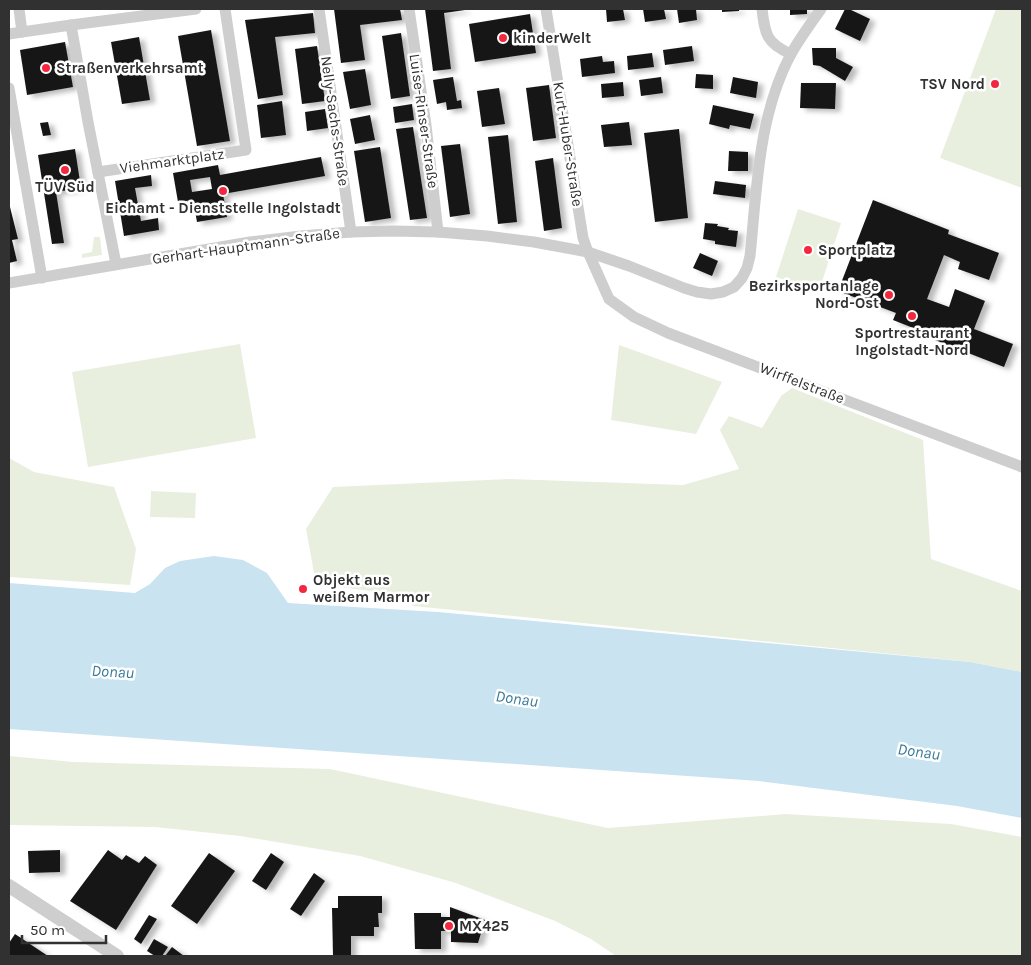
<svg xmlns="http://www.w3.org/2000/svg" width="1031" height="965" font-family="Karla,sans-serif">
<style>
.green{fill:#e8efdf}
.water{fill:#cae3f0}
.building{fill:#181818;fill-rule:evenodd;filter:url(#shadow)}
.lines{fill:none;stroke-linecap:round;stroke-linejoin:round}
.minor{stroke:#cecece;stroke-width:11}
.tertiary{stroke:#cecece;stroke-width:14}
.poi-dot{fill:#f32840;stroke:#fff;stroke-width:2}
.labels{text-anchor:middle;stroke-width:5;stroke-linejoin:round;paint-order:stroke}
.poi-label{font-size:15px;font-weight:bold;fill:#313131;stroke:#fff;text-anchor:start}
.street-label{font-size:15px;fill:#313131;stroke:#fff}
.water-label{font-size:16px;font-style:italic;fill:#37799b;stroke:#fff}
</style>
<defs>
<filter id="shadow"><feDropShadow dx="5.5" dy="3" stdDeviation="2.5" flood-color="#0004"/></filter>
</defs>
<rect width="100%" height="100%" fill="#fff"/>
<g class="green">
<polygon points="996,9 1022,9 1022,188 940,158"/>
<polygon points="798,209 841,223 819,291 776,277"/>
<polygon points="94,237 100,237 102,255 82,258 82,254 92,252"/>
<polygon points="240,344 256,438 88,467 72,372"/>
<polygon points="619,345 722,382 696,434 611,420"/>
<polygon points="792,388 923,440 931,559 1022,591 1022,672 970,662 413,606 402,595 316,584 306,529 333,487 509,479 683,485 739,469 720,430 729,416 762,428 781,396"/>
<polygon points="9,458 34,472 114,487 136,549 130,585 9,577"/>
<polygon points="151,491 196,493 195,518 150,517"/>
<polygon points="9,756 74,762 330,769 608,828 786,814 951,824 1022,837 1022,956 616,956 591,939 555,921 456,883 360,856 240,836 155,827 9,825"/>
</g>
<polygon class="water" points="214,556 243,560 267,573 288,603 438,612 970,662 1022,672 1022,818 957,806 759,781 9,729 9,583 135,593 150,584 165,568 180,561"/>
<g class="building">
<polygon points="334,9 400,9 402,20 360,25 365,60 341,63"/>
<polygon points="425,9 465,9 465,10 444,13 451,69 433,71"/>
<polygon points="606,9 623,9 625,20 607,22"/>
<polygon points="643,9 664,9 666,19 645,22"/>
<polygon points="677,9 696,9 697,20 679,23"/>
<polygon points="722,9 739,9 739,11 722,12"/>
<polygon points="790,9 807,9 807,14 790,15"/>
<polygon points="845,9 849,9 870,19 860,41 835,29"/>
<polygon points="313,13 315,33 275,37 283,95 258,99 245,20"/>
<polygon points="530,14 536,53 475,62 469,24"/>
<polygon points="211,30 230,141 197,146 178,36"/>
<polygon points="401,33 410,96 391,99 382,36"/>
<polygon points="139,37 150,100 122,104 111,42"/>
<polygon points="65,42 73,87 27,95 20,50"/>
<polygon points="317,46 325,101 302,104 295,49"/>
<polygon points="692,46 694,61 665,65 663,50"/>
<polygon points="812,48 836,48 836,58 853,67 845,81 820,66 813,65"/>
<polygon points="652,53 654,67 628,70 627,56"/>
<polygon points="602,56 603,62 614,61 615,73 582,77 580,59"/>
<polygon points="365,69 371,105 350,109 343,72"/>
<polygon points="696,74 713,75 713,89 695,88"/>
<polygon points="453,77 457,101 461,100 462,108 447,110 446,102 437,104 433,80"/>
<polygon points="661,77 663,93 641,96 639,80"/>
<polygon points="733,77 758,82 756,98 730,93"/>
<polygon points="623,82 624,96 602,98 601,84"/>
<polygon points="801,83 836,83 835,109 800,108"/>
<polygon points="549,85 556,138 533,141 526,88"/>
<polygon points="499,88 505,124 482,127 477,91"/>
<polygon points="282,101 286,135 261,138 257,105"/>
<polygon points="412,104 414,120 395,123 393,107"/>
<polygon points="713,105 754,114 750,129 730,125 729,129 709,124"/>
<polygon points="325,109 328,128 307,131 305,112"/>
<polygon points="370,115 375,140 355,144 350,119"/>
<polygon points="48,122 51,135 43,136 40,123"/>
<polygon points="629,122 632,145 604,147 601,125"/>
<polygon points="413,127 427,218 410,220 396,129"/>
<polygon points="679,129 688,218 655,222 644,133"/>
<polygon points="508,135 517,222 498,224 488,137"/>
<polygon points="460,144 470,214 450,217 441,146"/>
<polygon points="380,147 391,218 365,222 354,151"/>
<polygon points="75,149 81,188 56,192 64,243 52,244 38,155"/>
<polygon points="729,151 748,152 748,171 728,171"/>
<path d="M321,157L325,176L223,194L227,217L197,222L193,200L178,202L173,173L218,165L220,175ZM210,177L212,189L192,192L190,180Z"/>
<polygon points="553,158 562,228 544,231 535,161"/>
<polygon points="151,175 152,186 135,188 141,221 158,218 159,230 124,236 115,181"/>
<polygon points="715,181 746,185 745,198 713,194"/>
<polygon points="873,200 949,230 948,234 999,253 989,280 958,269 960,262 944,255 927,299 949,307 955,289 985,301 974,329 1013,344 1004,367 935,340 936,337 893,320 896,313 838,291"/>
<polygon points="9,203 18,239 12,240 17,261 9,263"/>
<polygon points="705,223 718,224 717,226 729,228 728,230 738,231 736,247 715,244 715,241 703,239"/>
<polygon points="700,253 718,261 712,276 693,268"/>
<polygon points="60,850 60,872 29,873 28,851"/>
<polygon points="108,850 122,860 126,855 139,863 145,856 157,865 116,930 70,901"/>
<polygon points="209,853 235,871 197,924 171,906"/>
<polygon points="271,853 284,862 266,890 252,881"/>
<polygon points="314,873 325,881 301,916 290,909"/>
<polygon points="338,896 382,896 382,913 378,913 379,927 374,927 374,936 351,936 351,956 333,956 332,908 338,908"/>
<polygon points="450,907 485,920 478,943 451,942 451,931 441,931 441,949 415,949 414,913 441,913 441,917 450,917"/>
<polygon points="149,915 157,919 141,944 134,939"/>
<polygon points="15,934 48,956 9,956 9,943"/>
<polygon points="154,939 168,947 162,956 155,956 147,951"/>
<polygon points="172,947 184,956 165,956"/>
</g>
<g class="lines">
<g class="minor">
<polyline points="319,9 351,232"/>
<polyline points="409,9 426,125 438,232"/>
<polyline points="546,9 583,238 588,252 609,299 634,317 668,333 1022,467"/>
<path d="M762,9C765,34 766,43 791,54"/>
<polyline points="71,25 196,9"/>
<polyline points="22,32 71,25 88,122 116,264"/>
<polyline points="9,34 22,32 19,9"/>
<polyline points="9,88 42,278"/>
<polyline points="98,172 246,150 225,9"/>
<path d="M9,283L250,242L301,236L351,232L394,231L438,232L487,236L534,242L588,252L629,266L684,288L697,292L711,294L723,292L734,287L742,278L747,268L750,256C757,188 758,116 791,54C800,38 811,23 821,9"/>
</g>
<polyline class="tertiary" points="9,886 117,956"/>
</g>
<g class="poi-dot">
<circle cx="503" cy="38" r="5"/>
<circle cx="46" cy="68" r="5"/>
<circle cx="995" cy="84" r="5"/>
<circle cx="65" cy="170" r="5"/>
<circle cx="223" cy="191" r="5"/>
<circle cx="808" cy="250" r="5"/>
<circle cx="889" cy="295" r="5"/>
<circle cx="912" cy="316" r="5"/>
<circle cx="303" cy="589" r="5"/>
<circle cx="449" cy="926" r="5"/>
</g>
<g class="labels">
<g class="poi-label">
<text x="513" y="43">kinderWelt</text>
<text x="56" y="73">Straßenverkehrsamt</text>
<text x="985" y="89" text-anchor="end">TSV Nord</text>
<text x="65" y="192" text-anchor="middle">TÜV Süd</text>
<text x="223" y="213" text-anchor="middle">Eichamt - Dienststelle Ingolstadt</text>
<text x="818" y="255">Sportplatz</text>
<text x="879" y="291" text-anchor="end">Bezirksportanlage<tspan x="879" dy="17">Nord-Ost</tspan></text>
<text x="912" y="338" text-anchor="middle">Sportrestaurant<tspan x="912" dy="17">Ingolstadt-Nord</tspan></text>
<text x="313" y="585">Objekt aus<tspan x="313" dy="17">weißem Marmor</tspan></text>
<text x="459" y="931">MX425</text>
</g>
<g class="street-label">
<text transform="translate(335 121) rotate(82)" y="5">Nelly-Sachs-Straße</text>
<text transform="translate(424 121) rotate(82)" y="5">Luise-Rinser-Straße</text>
<text transform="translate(568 144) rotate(81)" y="5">Kurt-Huber-Straße</text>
<text transform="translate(172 161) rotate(-8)" y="5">Viehmarktplatz</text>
<text transform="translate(246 246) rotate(-8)" y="5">Gerhart-Hauptmann-Straße</text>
<text transform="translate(802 383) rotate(21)" y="5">Wirffelstraße</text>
</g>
<g class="water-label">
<text transform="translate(113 671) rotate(3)" y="6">Donau</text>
<text transform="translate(517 698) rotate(8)" y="6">Donau</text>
<text transform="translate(919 751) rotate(8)" y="6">Donau</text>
</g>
</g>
<rect width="1031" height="965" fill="none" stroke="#313131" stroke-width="20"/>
<path d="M22 935v8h84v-8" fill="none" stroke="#313131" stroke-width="2.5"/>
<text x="30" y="935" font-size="15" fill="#313131" stroke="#ffffff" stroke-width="4" paint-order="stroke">50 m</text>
</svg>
